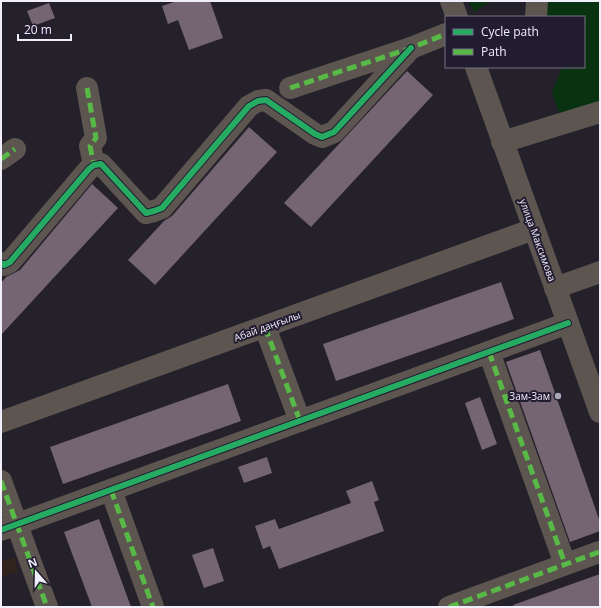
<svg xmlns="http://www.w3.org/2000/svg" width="601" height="608" font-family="'Open Sans',sans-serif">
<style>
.industrial{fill:#32221d}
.green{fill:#083210}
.building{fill:#756472}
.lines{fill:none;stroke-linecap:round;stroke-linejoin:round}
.minor{stroke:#5c5550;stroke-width:22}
.quiet{stroke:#58b947;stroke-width:5;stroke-dasharray:10 5;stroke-linecap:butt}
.cycleway-casing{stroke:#221c30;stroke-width:8}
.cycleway{stroke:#26ab63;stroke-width:6}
.poi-dot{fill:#a9a6b3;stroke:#221c30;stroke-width:1.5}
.labels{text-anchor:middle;stroke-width:4;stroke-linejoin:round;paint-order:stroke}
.street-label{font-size:10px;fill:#f1eefc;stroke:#221c30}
.poi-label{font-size:10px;fill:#f1eefc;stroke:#221c30;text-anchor:end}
</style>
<rect width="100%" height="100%" fill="#24212b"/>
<polygon class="industrial" points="14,557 18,571 1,577 1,562"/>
<g class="green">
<polygon points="469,1 491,1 474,12"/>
<polygon points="537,1 600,1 600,110 563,123 552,93 562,67 584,67 584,17 536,17"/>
</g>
<g class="building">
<polygon points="177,1 210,1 223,38 189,50 178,20 168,24 162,6"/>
<polygon points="49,3 55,18 33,26 27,11"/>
<polygon points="407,71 433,95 311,227 284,203"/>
<polygon points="249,127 277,152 155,285 128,260 164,221 172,216"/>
<polygon points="92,184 118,208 1,335 1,283 6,277 20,270"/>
<polygon points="501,282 514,319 336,381 323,344"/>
<polygon points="540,350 600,522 600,531 570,542 506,362"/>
<polygon points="228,384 241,421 63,484 50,447"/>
<polygon points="480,397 497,444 482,450 465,403"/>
<polygon points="267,457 272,473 244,483 238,467"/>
<polygon points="372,481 379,500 374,502 384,531 279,569 270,546 263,549 255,526 275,519 279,529 351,503 346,491"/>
<polygon points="99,519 131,607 92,607 64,532"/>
<polygon points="213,548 224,581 204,588 192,555"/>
<polygon points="600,574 600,607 514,607 513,605"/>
</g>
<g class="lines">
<g class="minor">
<polyline points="451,1 457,17"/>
<polyline points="536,17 537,1"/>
<polyline points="476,67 600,412"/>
<polyline points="87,88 96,138 90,146 94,165"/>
<polyline points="290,88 411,48 446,34"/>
<polyline points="502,142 600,112"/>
<polyline points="1,159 15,149"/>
<polyline points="1,263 4,265 10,262 89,169 94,165 101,164 146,213 154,211 162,208 249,106 258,101 266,100 315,134 322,137 334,132 411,48"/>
<polyline points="555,288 600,272"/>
<polyline points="265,327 300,421"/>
<polyline points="489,352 565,564"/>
<polyline points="1,422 534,229"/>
<polyline points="1,481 47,607"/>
<polyline points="111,490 153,607"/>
<polyline points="1,530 568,323"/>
<polyline points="449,607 599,552"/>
</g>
<g class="quiet">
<polyline points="87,88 96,138 90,146 94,165"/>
<polyline points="290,88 411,48 446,34"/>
<polyline points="1,159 15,149"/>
<polyline points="265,327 300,421"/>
<polyline points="489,352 565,564"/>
<polyline points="1,481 47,607"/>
<polyline points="111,490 153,607"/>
<polyline points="449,607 599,552"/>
</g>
<defs>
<g id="cycleway">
<polyline points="1,263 4,265 10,262 89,169 94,165 101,164 146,213 154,211 162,208 249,106 258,101 266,100 315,134 322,137 334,132 411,48"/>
<polyline points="1,530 568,323"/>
</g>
</defs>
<use href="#cycleway" class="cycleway-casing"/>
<use href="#cycleway" class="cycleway"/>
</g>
<circle class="poi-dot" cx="558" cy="396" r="4"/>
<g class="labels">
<g class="street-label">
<text transform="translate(538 240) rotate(70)" y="4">улица Максимова</text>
<text transform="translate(267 326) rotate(-20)" y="4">Абай даңғылы</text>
</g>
<g class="poi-label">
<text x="550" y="400">Зам-Зам</text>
</g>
</g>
<rect width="601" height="608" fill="none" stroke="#f1eefc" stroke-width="4"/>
<rect x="445" y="16" width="140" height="52" fill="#221c30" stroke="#757082"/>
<rect x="453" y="29" width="20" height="6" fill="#26ab63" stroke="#757082"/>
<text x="481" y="36" font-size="12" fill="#f1eefc">Cycle path</text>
<rect x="453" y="49" width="20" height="6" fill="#58b947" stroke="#757082"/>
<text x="481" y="56" font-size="12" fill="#f1eefc">Path</text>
<g transform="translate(36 572) rotate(340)" stroke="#221c30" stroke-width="3" paint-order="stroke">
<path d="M0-3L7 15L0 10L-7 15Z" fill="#f1eefc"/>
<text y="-6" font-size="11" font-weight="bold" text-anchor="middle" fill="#f1eefc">N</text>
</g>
<path d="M18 34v6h53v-6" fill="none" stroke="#f1eefc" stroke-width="2"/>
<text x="24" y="34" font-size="12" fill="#f1eefc" stroke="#221c30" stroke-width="3" paint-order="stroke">20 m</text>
</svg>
